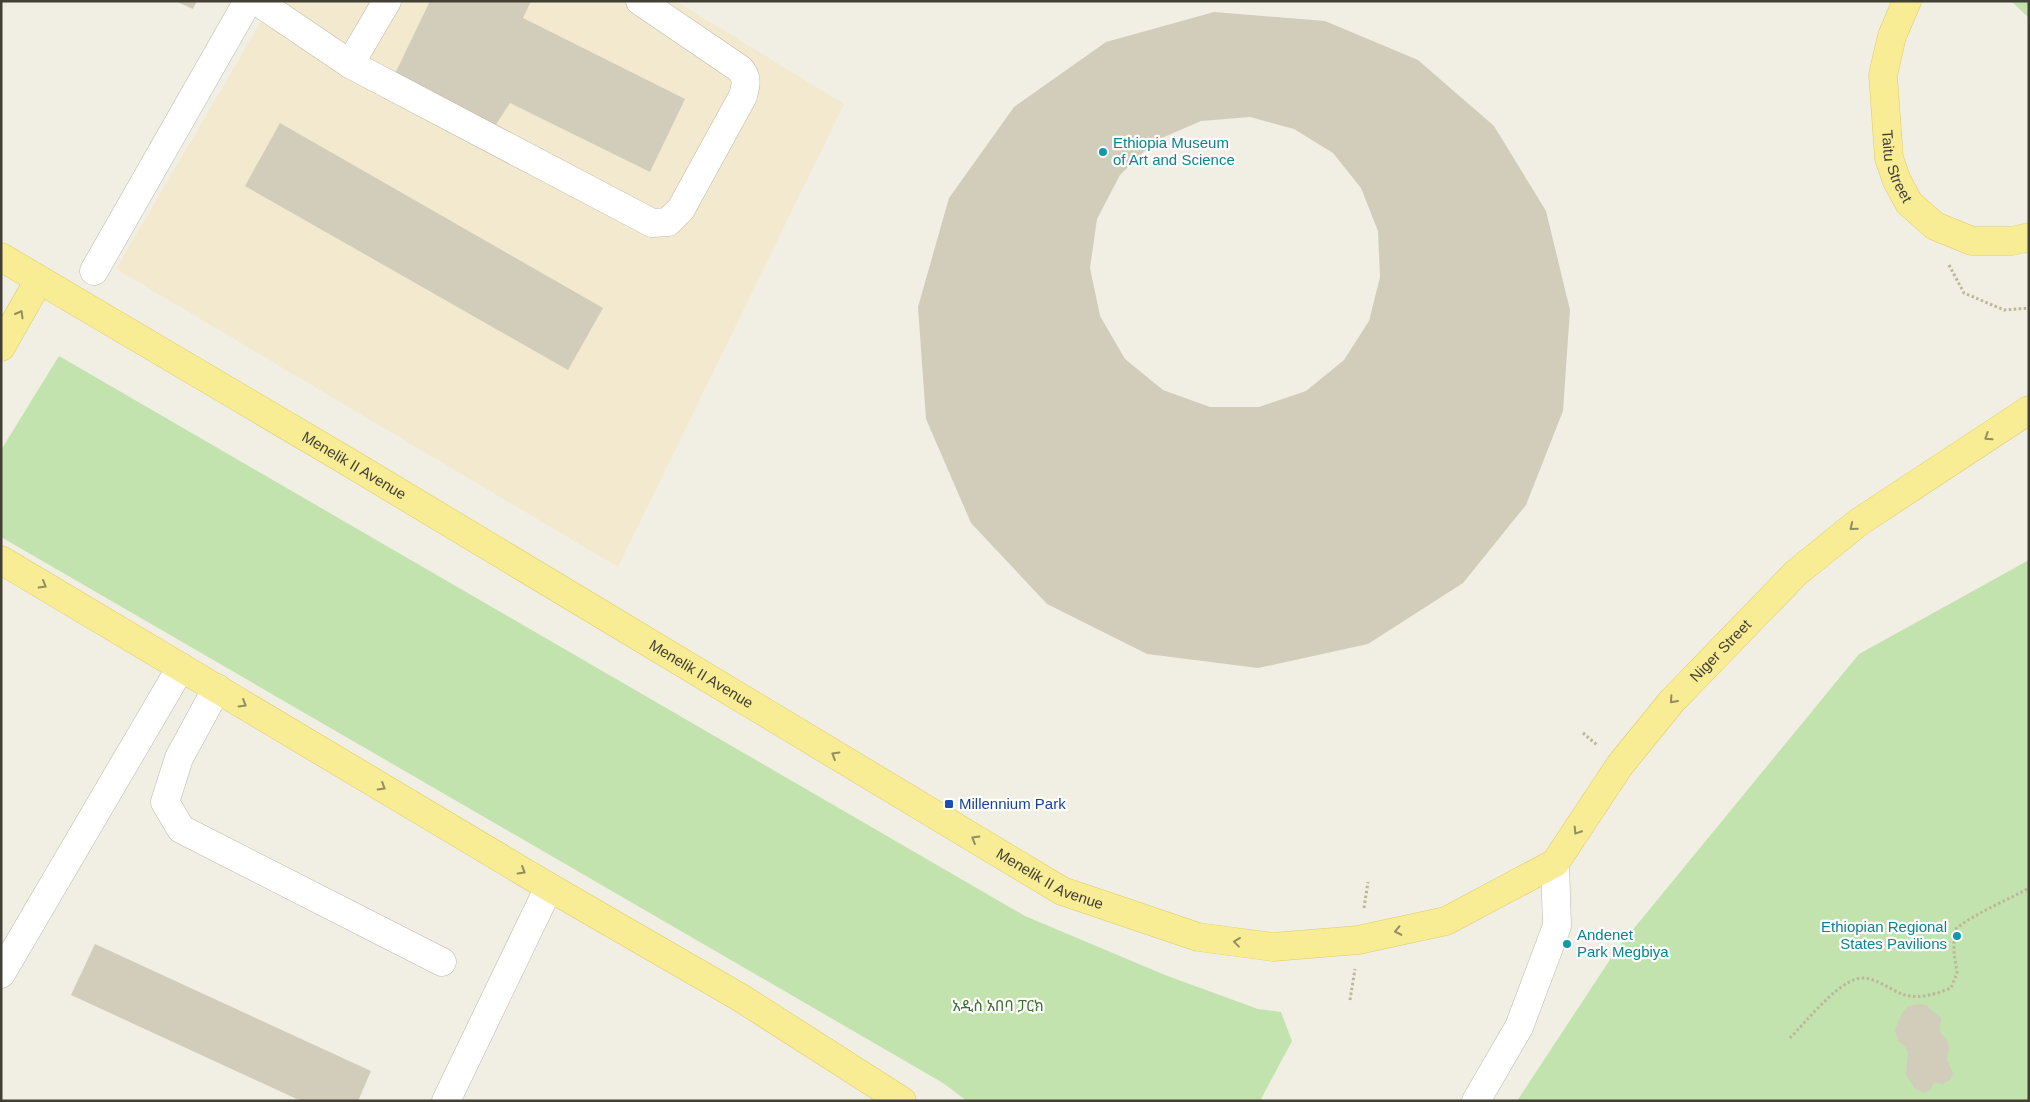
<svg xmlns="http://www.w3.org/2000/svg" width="2030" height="1102" font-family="Helvetica,'Noto Sans Ethiopic',sans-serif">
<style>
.commercial{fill:#f2e9cf}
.green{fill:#c3e3ae}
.building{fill:#d2ccba;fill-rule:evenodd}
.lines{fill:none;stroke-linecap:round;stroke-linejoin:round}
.minor-casing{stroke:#bcb8a7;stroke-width:29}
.major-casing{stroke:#dccc67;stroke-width:29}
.path{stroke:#bdb699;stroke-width:3;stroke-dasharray:2.5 2.5;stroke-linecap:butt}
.minor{stroke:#fff;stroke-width:28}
.major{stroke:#f8ec95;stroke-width:28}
.oneway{stroke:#948d60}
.culture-dot{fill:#0f9aa8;stroke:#fff;stroke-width:2}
.transit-dot{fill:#1a4fb4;stroke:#fff;stroke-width:2}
.labels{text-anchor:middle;stroke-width:4.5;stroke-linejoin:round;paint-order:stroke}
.culture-label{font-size:15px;fill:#0d838f;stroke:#fff;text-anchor:start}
.street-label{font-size:15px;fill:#423f34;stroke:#fff}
.transit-label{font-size:15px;fill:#164399;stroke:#fff;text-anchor:start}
.park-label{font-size:15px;fill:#3a702b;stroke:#fff}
</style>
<rect width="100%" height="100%" fill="#f1efe4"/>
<polygon class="commercial" points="273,1 676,1 844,104 618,567 116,269"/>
<g class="green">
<polygon points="2011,1 2029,1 2029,18"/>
<polygon points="59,356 1025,916 1165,975 1258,1009 1281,1012 1292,1041 1260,1101 967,1101 943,1083 1,537 1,450"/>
<polygon points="2029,560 2029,1101 1517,1101 1617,949 1859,654"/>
</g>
<g class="building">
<polygon points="175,1 197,1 193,9"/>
<polygon points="430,1 531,1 523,18 685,99 650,172 510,103 493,129 392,80"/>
<path d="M1214,12L1325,21L1418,60L1494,126L1546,211L1570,310L1563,411L1526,505L1463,583L1368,644L1258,668L1147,654L1047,604L971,523L926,419L918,307L949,198L1014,107L1106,42ZM1250,117L1294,129L1333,153L1361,188L1378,231L1380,277L1369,321L1344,360L1306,391L1259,407H1210L1163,390L1125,359L1100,316L1090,268L1097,219L1120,175L1155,141L1201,121Z"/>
<polygon points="280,123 603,308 568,370 245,186"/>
<polygon points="95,944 371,1071 358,1101 301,1101 71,995"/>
<polygon points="1920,1004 1926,1005 1941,1018 1940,1032 1947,1040 1949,1048 1947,1060 1953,1073 1950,1080 1943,1084 1934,1083 1929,1091 1924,1093 1915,1089 1906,1074 1908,1052 1905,1046 1899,1042 1895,1030 1902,1013 1908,1006"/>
</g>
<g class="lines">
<defs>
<g id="minor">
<path d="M257,1L350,64L652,223L668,222L681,209L743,96C746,85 748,78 740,69L640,1"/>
<polyline points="350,64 387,1"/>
<polyline points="94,271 248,1"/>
<polyline points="217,688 179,758 165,802 181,829 442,962"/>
<polyline points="1,974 181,667"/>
<polyline points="446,1101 549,887"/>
<polyline points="1476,1101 1519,1027 1557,926 1555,863"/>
</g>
<g id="major">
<path id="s1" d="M1907,1L1892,36L1883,75L1889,158L1897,181L1909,203L1935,226L1972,241H2012L2029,237"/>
<path id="s2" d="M1,257L350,463L1062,891L1198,937L1273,947L1358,940L1446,921L1555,863L1620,765L1672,701L1796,573L1859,522L2029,410"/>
<polyline points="1,347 39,280"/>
<polyline points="1,560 549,887 741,998 902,1101"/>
</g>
</defs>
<use href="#minor" class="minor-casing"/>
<use href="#major" class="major-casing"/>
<g class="path">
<polyline points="1949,265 1964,293 2004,310 2029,308"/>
<polyline points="1583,733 1597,745"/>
<polyline points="1364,908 1368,882"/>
<polyline points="1350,1000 1355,969"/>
<path d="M1790,1038C1806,1022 1834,986 1856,979C1871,974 1889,989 1902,994C1918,1000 1936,994 1951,988L1957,973L1954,953V930C1977,912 2004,902 2029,888"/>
</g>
<use href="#minor" class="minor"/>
<use href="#major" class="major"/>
</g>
<defs><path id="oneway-chevron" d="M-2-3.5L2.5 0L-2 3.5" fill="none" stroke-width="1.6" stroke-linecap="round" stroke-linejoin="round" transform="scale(1.25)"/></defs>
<g class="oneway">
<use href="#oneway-chevron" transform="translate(20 314) rotate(-60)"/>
<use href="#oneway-chevron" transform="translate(1988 437) rotate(147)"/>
<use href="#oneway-chevron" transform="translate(1853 527) rotate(141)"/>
<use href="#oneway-chevron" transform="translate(43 585) rotate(30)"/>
<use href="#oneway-chevron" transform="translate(1673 700) rotate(132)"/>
<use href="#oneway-chevron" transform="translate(243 704) rotate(31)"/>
<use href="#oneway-chevron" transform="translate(835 755) rotate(-149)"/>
<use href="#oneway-chevron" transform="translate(382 787) rotate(31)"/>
<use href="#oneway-chevron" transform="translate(1577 831) rotate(123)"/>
<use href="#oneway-chevron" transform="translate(975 839) rotate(-149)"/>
<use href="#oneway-chevron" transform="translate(522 871) rotate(31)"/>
<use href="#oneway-chevron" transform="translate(1398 931) rotate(168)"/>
<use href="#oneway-chevron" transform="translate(1237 942) rotate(-173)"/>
</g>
<g class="culture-dot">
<circle cx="1103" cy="152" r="5"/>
<circle cx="1957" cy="936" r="5"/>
<circle cx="1567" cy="944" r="5"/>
</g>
<rect class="transit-dot" x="944" y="799" width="10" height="10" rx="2.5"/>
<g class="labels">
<g class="culture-label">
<text x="1113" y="148">Ethiopia Museum<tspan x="1113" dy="17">of Art and Science</tspan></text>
<text x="1947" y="932" text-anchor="end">Ethiopian Regional<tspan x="1947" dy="17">States Pavilions</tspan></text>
<text x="1577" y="940">Andenet<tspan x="1577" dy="17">Park Megbiya</tspan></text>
</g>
<g class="street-label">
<text dy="5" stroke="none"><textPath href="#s1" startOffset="171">Taitu Street</textPath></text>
<text dy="5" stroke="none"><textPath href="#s2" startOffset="410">Menelik II Avenue</textPath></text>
<text dy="5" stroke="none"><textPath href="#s2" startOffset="2024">Niger Street</textPath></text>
<text dy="5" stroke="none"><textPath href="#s2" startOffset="815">Menelik II Avenue</textPath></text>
<text dy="5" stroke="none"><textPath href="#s2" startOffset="1220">Menelik II Avenue</textPath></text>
</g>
<g class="transit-label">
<text x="959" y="809">Millennium Park</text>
</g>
<g class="park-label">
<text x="998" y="1011">አዲስ አበባ ፓርክ</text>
</g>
</g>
<rect width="2030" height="1102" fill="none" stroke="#423f34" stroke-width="5"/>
</svg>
